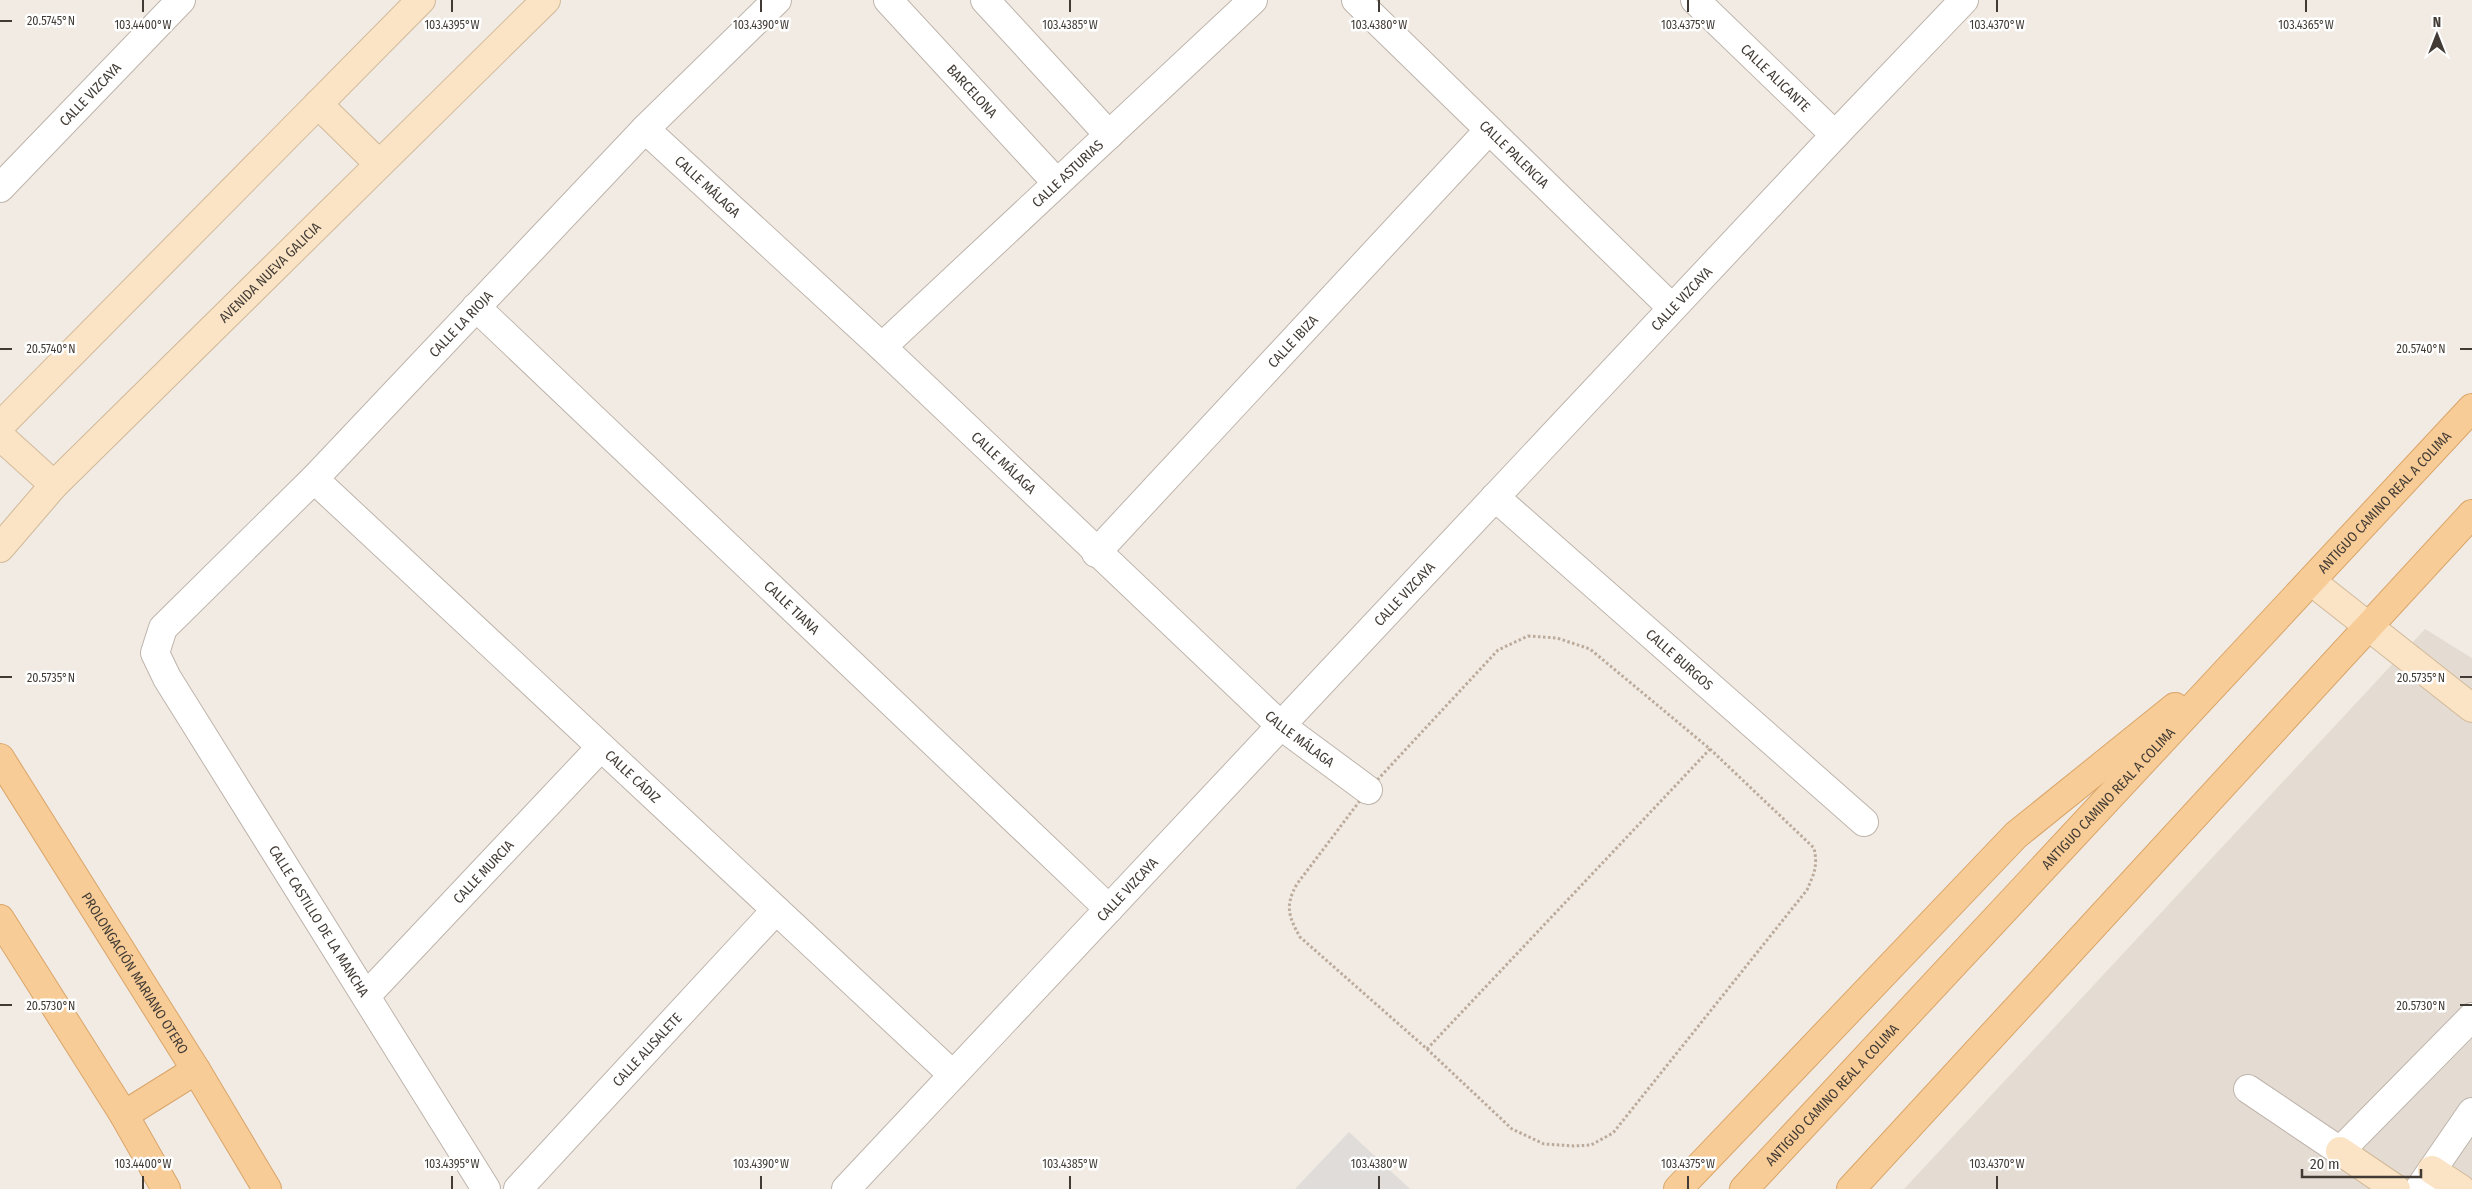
<svg xmlns="http://www.w3.org/2000/svg" width="2472" height="1189" font-family="'Fira Sans Condensed',sans-serif">
<style>
.residential{fill:#e4dcd3}
.parking{fill:#dfdcd9}
.lines{fill:none;stroke-linecap:round;stroke-linejoin:round}
.street-casing{stroke:#beb4ab;stroke-width:30}
.secondary-casing{stroke:#d1b999;stroke-width:30}
.primary-casing{stroke:#daa569;stroke-width:30}
.path{stroke:#bcaa9a;stroke-width:3;stroke-dasharray:2.5 2.5;stroke-linecap:butt}
.street{stroke:#fff;stroke-width:28}
.secondary{stroke:#fae4c5;stroke-width:28}
.primary{stroke:#f7cc97;stroke-width:28}
.ticks{fill:none;stroke:#423b35;stroke-width:2}
.labels{text-anchor:middle;stroke-width:5;stroke-linejoin:round;paint-order:stroke}
.street-label{font-size:14px;fill:#423b35;stroke:#fff}
.ticks-label{font-size:12px;text-anchor:middle;fill:#423b35;stroke:#fff;stroke-width:5;stroke-linejoin:round;paint-order:stroke}
</style>
<rect width="100%" height="100%" fill="#f1ebe4"/>
<polygon class="residential" points="2425,629 2472,658 2472,1189 1904,1189"/>
<polygon class="parking" points="1349,1132 1410,1189 1295,1189"/>
<g class="lines">
<defs>
<g id="street">
<path id="s1" d="M888,0L1057,183"/>
<polyline points="985,0 1109,135"/>
<path id="s2" d="M1356,0L1672,308"/>
<path id="s3" d="M1695,0L1835,135"/>
<path id="s4" d="M645,129L882,347L1280,725L1368,790"/>
<path id="s5" d="M0,188L181,0"/>
<path id="s6" d="M476,307L1109,909"/>
<path id="s7" d="M882,347L1253,0"/>
<path id="s8" d="M314,479L953,1075"/>
<path id="s9" d="M1495,497L1864,822"/>
<path id="s10" d="M1096,553L1489,130"/>
<path id="s11" d="M366,996L601,747"/>
<polyline points="2248,1089 2340,1151 2472,1017"/>
<path id="s12" d="M486,1189L167,678L155,653L163,628L314,479L645,129L777,0"/>
<path id="s13" d="M518,1189L776,910"/>
<path id="s14" d="M846,1189L1835,135L1964,0"/>
<polyline points="2419,1189 2472,1112"/>
</g>
<g id="secondary">
<polyline points="318,104 379,164"/>
<polyline points="0,426 421,0"/>
<polyline points="0,436 54,485"/>
<path id="s15" d="M0,548L54,485L546,0"/>
<polyline points="2311,581 2472,708"/>
<polyline points="2340,1151 2396,1189"/>
<polyline points="2432,1170 2461,1189"/>
</g>
<g id="primary">
<path id="s16" d="M0,758L196,1070L267,1189"/>
<polyline points="0,919 124,1115 166,1189"/>
<polyline points="124,1115 196,1070"/>
<polyline points="1678,1189 2016,835 2175,707"/>
<path id="s17" d="M1744,1189L2472,408"/>
<polyline points="1851,1189 2472,514"/>
</g>
</defs>
<use href="#street" class="street-casing"/>
<use href="#secondary" class="secondary-casing"/>
<use href="#primary" class="primary-casing"/>
<g class="path">
<path d="M1528,636L1557,638L1590,649L1710,749L1814,848C1818,867 1814,873 1807,890L1613,1133L1591,1145L1574,1146L1544,1144L1512,1129L1427,1049L1300,937C1288,916 1285,905 1297,884L1368,790L1498,650Z"/>
<polyline points="1427,1049 1710,749"/>
</g>
<use href="#street" class="street"/>
<use href="#secondary" class="secondary"/>
<use href="#primary" class="primary"/>
</g>
<path class="ticks" d="M143,0V12M452,0V12M761,0V12M1070,0V12M1379,0V12M1688,0V12M1997,0V12M2306,0V12M0,21H12M0,349H12M2460,349H2472M0,677H12M2460,677H2472M0,1005H12M2460,1005H2472M143,1176V1189M452,1176V1189M761,1176V1189M1070,1176V1189M1379,1176V1189M1688,1176V1189M1997,1176V1189"/>
<g class="labels">
<g class="street-label">
<text dy="5" stroke="none"><textPath href="#s3" startOffset="112">CALLE ALICANTE</textPath></text>
<text dy="5" stroke="none"><textPath href="#s1" startOffset="124">BARCELONA</textPath></text>
<text dy="5" stroke="none"><textPath href="#s5" startOffset="130">CALLE VIZCAYA</textPath></text>
<text dy="5" stroke="none"><textPath href="#s2" startOffset="221">CALLE PALENCIA</textPath></text>
<text dy="5" stroke="none"><textPath href="#s7" startOffset="254">CALLE ASTURIAS</textPath></text>
<text dy="5" stroke="none"><textPath href="#s4" startOffset="85">CALLE MÁLAGA</textPath></text>
<text dy="5" stroke="none"><textPath href="#s15" startOffset="386">AVENIDA NUEVA GALICIA</textPath></text>
<text dy="5" stroke="none"><textPath href="#s14" startOffset="1221">CALLE VIZCAYA</textPath></text>
<text dy="5" stroke="none"><textPath href="#s12" startOffset="1082">CALLE LA RIOJA</textPath></text>
<text dy="5" stroke="none"><textPath href="#s10" startOffset="289">CALLE IBIZA</textPath></text>
<text dy="5" stroke="none"><textPath href="#s4" startOffset="490">CALLE MÁLAGA</textPath></text>
<text dy="5" stroke="none"><textPath href="#s17" startOffset="939">ANTIGUO CAMINO REAL A COLIMA</textPath></text>
<text dy="5" stroke="none"><textPath href="#s14" startOffset="816">CALLE VIZCAYA</textPath></text>
<text dy="5" stroke="none"><textPath href="#s6" startOffset="436">CALLE TIANA</textPath></text>
<text dy="5" stroke="none"><textPath href="#s9" startOffset="246">CALLE BURGOS</textPath></text>
<text dy="5" stroke="none"><textPath href="#s4" startOffset="895">CALLE MÁLAGA</textPath></text>
<text dy="5" stroke="none"><textPath href="#s8" startOffset="436">CALLE CÁDIZ</textPath></text>
<text dy="5" stroke="none"><textPath href="#s17" startOffset="534">ANTIGUO CAMINO REAL A COLIMA</textPath></text>
<text dy="5" stroke="none"><textPath href="#s11" startOffset="171">CALLE MURCIA</textPath></text>
<text dy="5" stroke="none"><textPath href="#s14" startOffset="411">CALLE VIZCAYA</textPath></text>
<text transform="translate(319 921) rotate(58)" y="5">CALLE CASTILLO DE LA MANCHA</text>
<text dy="5" stroke="none"><textPath href="#s16" startOffset="254">PROLONGACIÓN MARIANO OTERO</textPath></text>
<text dy="5" stroke="none"><textPath href="#s13" startOffset="190">CALLE ALISALETE</textPath></text>
<text dy="5" stroke="none"><textPath href="#s17" startOffset="129">ANTIGUO CAMINO REAL A COLIMA</textPath></text>
</g>
</g>
<g class="ticks-label">
<text x="51" y="25">20.5745°N</text>
<text x="143" y="29">103.4400°W</text>
<text x="452" y="29">103.4395°W</text>
<text x="761" y="29">103.4390°W</text>
<text x="1070" y="29">103.4385°W</text>
<text x="1379" y="29">103.4380°W</text>
<text x="1688" y="29">103.4375°W</text>
<text x="1997" y="29">103.4370°W</text>
<text x="2306" y="29">103.4365°W</text>
<text x="51" y="353">20.5740°N</text>
<text x="2421" y="353">20.5740°N</text>
<text x="51" y="682">20.5735°N</text>
<text x="2421" y="682">20.5735°N</text>
<text x="51" y="1010">20.5730°N</text>
<text x="2421" y="1010">20.5730°N</text>
<text x="143" y="1168">103.4400°W</text>
<text x="452" y="1168">103.4395°W</text>
<text x="761" y="1168">103.4390°W</text>
<text x="1070" y="1168">103.4385°W</text>
<text x="1379" y="1168">103.4380°W</text>
<text x="1688" y="1168">103.4375°W</text>
<text x="1997" y="1168">103.4370°W</text>
</g>
<g transform="translate(2437 35)" stroke="#ffffff" stroke-width="4" paint-order="stroke">
<path d="M0-4L9 19L0 12L-9 19Z" fill="#423b35"/>
<text y="-8" font-size="14" font-weight="bold" text-anchor="middle" fill="#423b35">N</text>
</g>
<path d="M2302 1169v8h119v-8" fill="none" stroke="#423b35" stroke-width="2.5"/>
<text x="2310" y="1169" font-size="15" fill="#423b35" stroke="#ffffff" stroke-width="4" paint-order="stroke">20 m</text>
</svg>
